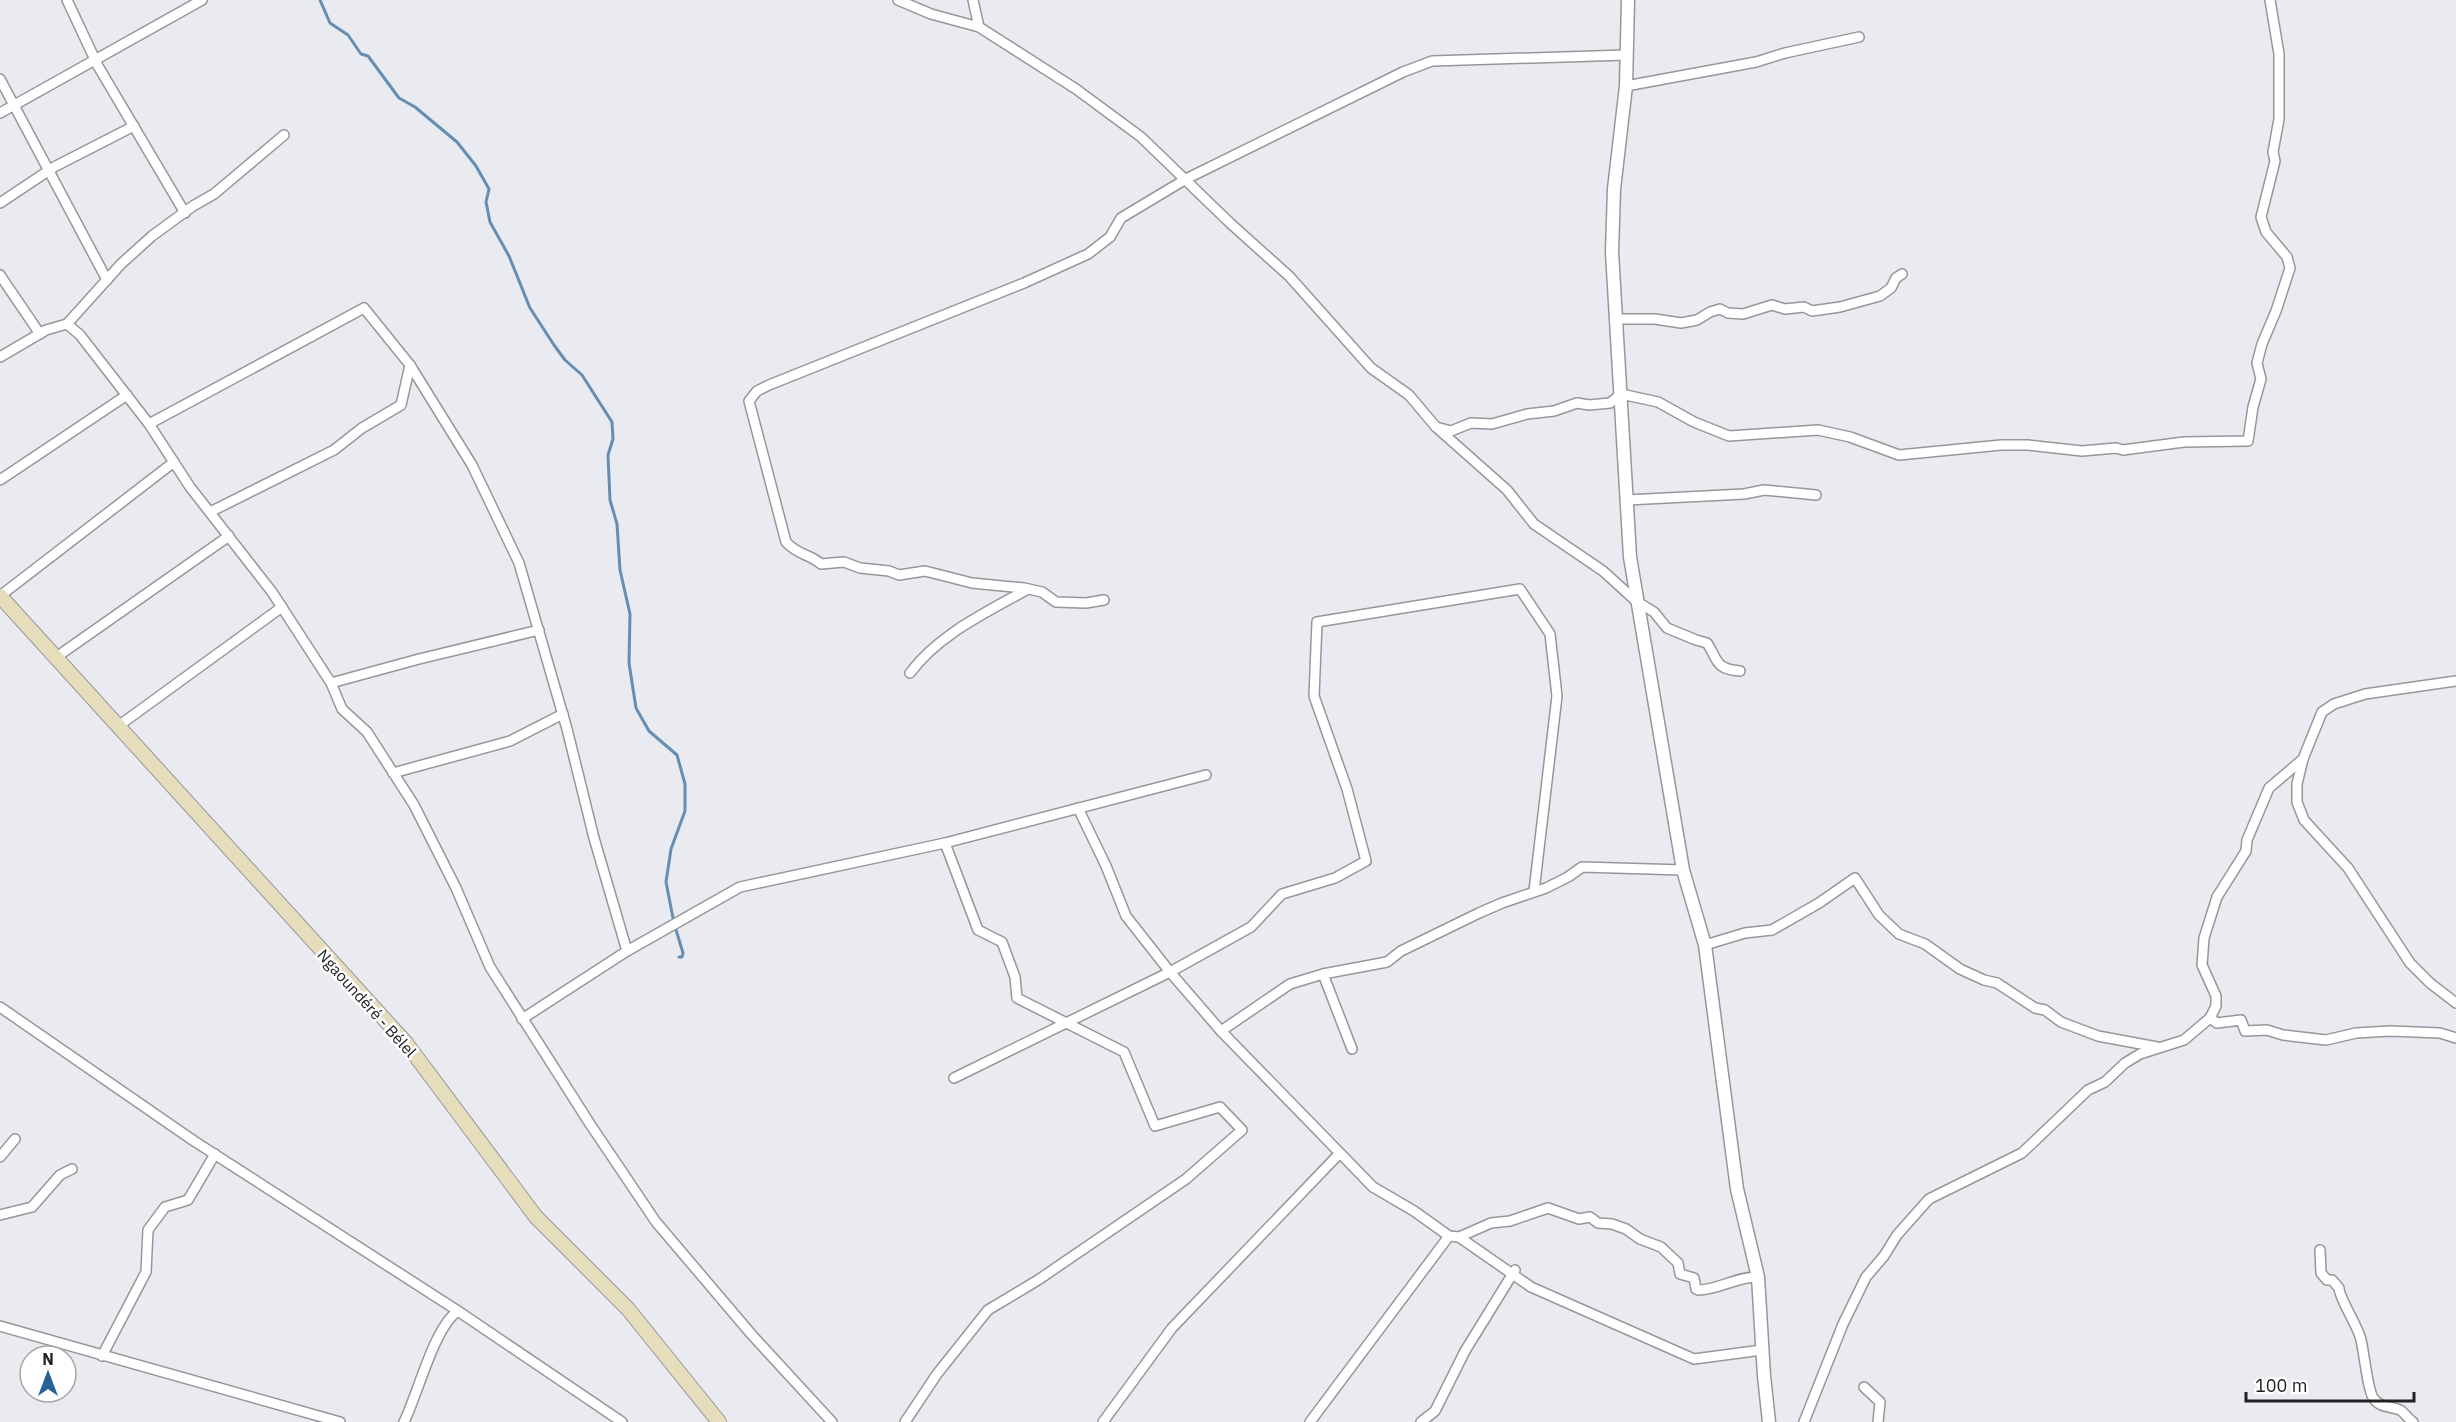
<svg xmlns="http://www.w3.org/2000/svg" width="2456" height="1422" font-family="'IBM Plex Sans',sans-serif">
<style>
.lines{fill:none;stroke-linecap:round;stroke-linejoin:round}
.stream{stroke:#668eb2;stroke-width:3}
.minor-casing{stroke:#95979b;stroke-width:12}
.tertiary-casing{stroke:#95979b;stroke-width:15}
.secondary-casing{stroke:#95979b;stroke-width:16}
.minor{stroke:#fff;stroke-width:9}
.tertiary{stroke:#fff;stroke-width:12}
.secondary{stroke:#e6ddbd;stroke-width:14}
.labels{text-anchor:middle;stroke-width:5;stroke-linejoin:round;paint-order:stroke}
.street-label{font-size:16px;fill:#212224;stroke:#fff}
</style>
<rect width="100%" height="100%" fill="#e9ebf0"/>
<g class="lines">
<polyline class="stream" points="320,0 330,23 348,35 361,54 368,56 399,98 415,107 457,142 476,166 489,189 486,202 490,222 509,256 530,308 554,345 565,360 582,375 612,422 613,439 608,455 610,500 617,524 620,570 630,614 629,663 636,708 649,731 677,755 685,784 685,811 671,849 666,882 674,923 683,953 682,957 679,957"/>
<defs>
<g id="minor">
<polyline points="67,0 98,66 185,213"/>
<path d="M898,0L931,14L979,27L1076,89L1141,137L1230,223L1289,276L1371,368L1409,395L1436,427L1507,490L1534,524L1603,571L1636,601L1654,612L1667,628L1696,640L1707,643C1718,659 1714,669 1740,671"/>
<polyline points="973,0 979,27"/>
<polyline points="0,79 107,280"/>
<polyline points="1626,86 1756,62 1785,53 1859,37"/>
<polyline points="0,113 202,0"/>
<polyline points="0,203 54,167 134,126"/>
<polyline points="0,275 40,334"/>
<polyline points="1616,319 1655,319 1681,323 1697,320 1710,312 1720,309 1728,313 1743,314 1772,305 1785,309 1804,307 1812,311 1840,307 1880,296 1891,288 1896,278 1902,274"/>
<polyline points="67,324 80,335 149,424 190,487 272,592 331,683 342,709 367,732 414,805 456,888 490,967 590,1124 656,1222 752,1335 832,1422"/>
<polyline points="0,357 46,330 67,324 121,264 152,236 193,206 214,194 284,135"/>
<polyline points="149,424 364,308 410,365 472,465 519,563 567,729 594,838 627,951"/>
<polyline points="1436,427 1451,431 1471,423 1492,424 1527,414 1554,411 1577,403 1589,405 1610,403 1621,394 1658,402 1694,422 1729,436 1818,430 1850,437 1899,455 2001,445 2028,445 2082,451 2116,448 2123,450 2184,442 2248,441 2253,407 2261,379 2257,363 2262,344 2276,311 2290,268 2287,257 2266,232 2261,217 2275,161 2273,152 2279,119 2279,54 2270,0"/>
<polyline points="0,480 127,395"/>
<polyline points="1627,500 1744,494 1764,490 1816,495"/>
<polyline points="210,512 334,450 362,428 401,405 410,365"/>
<polyline points="0,596 174,462"/>
<path d="M1104,600L1086,603L1056,602L1042,592L1024,588L972,583L925,571L899,575L889,571L860,568L844,562L821,564C808,553 799,556 786,542L749,401L757,391L769,385L1024,283L1088,254L1110,237L1121,218L1186,179L1403,72L1432,61L1626,55"/>
<polyline points="55,658 229,536"/>
<path d="M910,673C939,634 987,612 1028,589"/>
<polyline points="331,683 419,659 539,630"/>
<polyline points="117,727 282,607"/>
<polyline points="2303,759 2297,784 2297,802 2304,820 2348,868 2410,963 2430,983 2456,1003"/>
<polyline points="393,773 510,741 563,714"/>
<path d="M1078,808L1106,866L1126,916L1170,972L1221,1031L1373,1187L1414,1211L1449,1236L1459,1237L1491,1223L1510,1221L1548,1208L1579,1219L1590,1217L1598,1223L1612,1224L1626,1229L1640,1239L1661,1247L1678,1263L1680,1274L1694,1278L1696,1289L1698,1290C1719,1290 1738,1276 1758,1277"/>
<polyline points="1705,945 1745,933 1772,930 1819,903 1855,878 1879,915 1899,934 1925,944 1960,969 1984,980 1997,983 2035,1008 2045,1010 2061,1022 2098,1036 2157,1047"/>
<polyline points="0,1007 194,1141 458,1311 622,1422"/>
<polyline points="2210,1018 2217,1023 2241,1020 2245,1031 2267,1030 2283,1035 2326,1040 2356,1033 2390,1031 2440,1033 2456,1038"/>
<polyline points="522,1019 627,951 740,887 945,843"/>
<polyline points="1221,1031 1290,984 1323,974"/>
<polyline points="1352,1049 1323,974 1387,962 1401,951 1479,913 1502,903 1546,888 1568,877 1582,867 1683,870"/>
<polyline points="954,1078 1170,972 1251,927 1282,894 1335,878 1366,861 1347,789 1314,696 1317,622 1520,589 1550,634 1557,696 1534,891"/>
<polyline points="0,1157 15,1139"/>
<polyline points="0,1215 32,1207 60,1175 72,1169"/>
<polyline points="1459,1237 1531,1287 1694,1359 1762,1350"/>
<path d="M2320,1250L2321,1273L2327,1280H2332L2339,1288C2339,1298 2358,1326 2361,1340C2364,1352 2368,1393 2374,1399C2380,1408 2391,1406 2400,1410C2404,1412 2408,1419 2413,1422"/>
<polyline points="0,1326 340,1422"/>
<polyline points="102,1356 146,1272 148,1230 165,1207 188,1200 215,1154"/>
<polyline points="1864,1387 1880,1402 1878,1422"/>
<path d="M404,1422C418,1394 434,1327 458,1311"/>
<polyline points="905,1422 937,1374 988,1310 1038,1280 1186,1179 1242,1130 1220,1107 1155,1126 1124,1052 1017,998 1015,977 1002,942 978,930 945,843 1206,775"/>
<polyline points="1103,1422 1172,1328 1339,1154"/>
<polyline points="1310,1422 1449,1236"/>
<polyline points="1421,1422 1435,1411 1465,1351 1515,1270"/>
<polyline points="1804,1422 1843,1324 1866,1277 1884,1256 1897,1235 1929,1199 2022,1153 2088,1090 2105,1082 2125,1063 2140,1054 2184,1040 2210,1018 2216,1006 2216,996 2202,965 2204,938 2217,897 2246,851 2247,840 2269,788 2303,759 2322,712 2334,704 2365,694 2456,681"/>
</g>
<polyline id="tertiary" points="1628,0 1626,86 1614,189 1612,252 1630,557 1683,870 1705,945 1737,1189 1758,1277 1764,1376 1769,1422"/>
<polyline id="secondary" points="0,596 406,1043 536,1217 628,1309 719,1422"/>
</defs>
<use href="#minor" class="minor-casing"/>
<use href="#tertiary" class="tertiary-casing"/>
<use href="#secondary" class="secondary-casing"/>
<use href="#minor" class="minor"/>
<use href="#tertiary" class="tertiary"/>
<use href="#secondary" class="secondary"/>
</g>
<g class="labels">
<g class="street-label">
<text transform="translate(367 1003) rotate(48)" y="6">Ngaoundéré - Bélel</text>
</g>
</g>
<g transform="translate(48 1374)"><circle r="28" fill="#ffffff" stroke="#a6a7a7" stroke-width="1.5"/>
<path d="M0-4.5L10 22L0 15L-10 22Z" fill="#286299"/>
<text y="-9" font-size="16" font-weight="bold" text-anchor="middle" fill="#212224">N</text>
</g>
<path d="M2246 1392v9h168v-9" fill="none" stroke="#212224" stroke-width="3"/>
<text x="2255" y="1392" font-size="18" fill="#212224" stroke="#ffffff" stroke-width="4.5" paint-order="stroke">100 m</text>
</svg>
